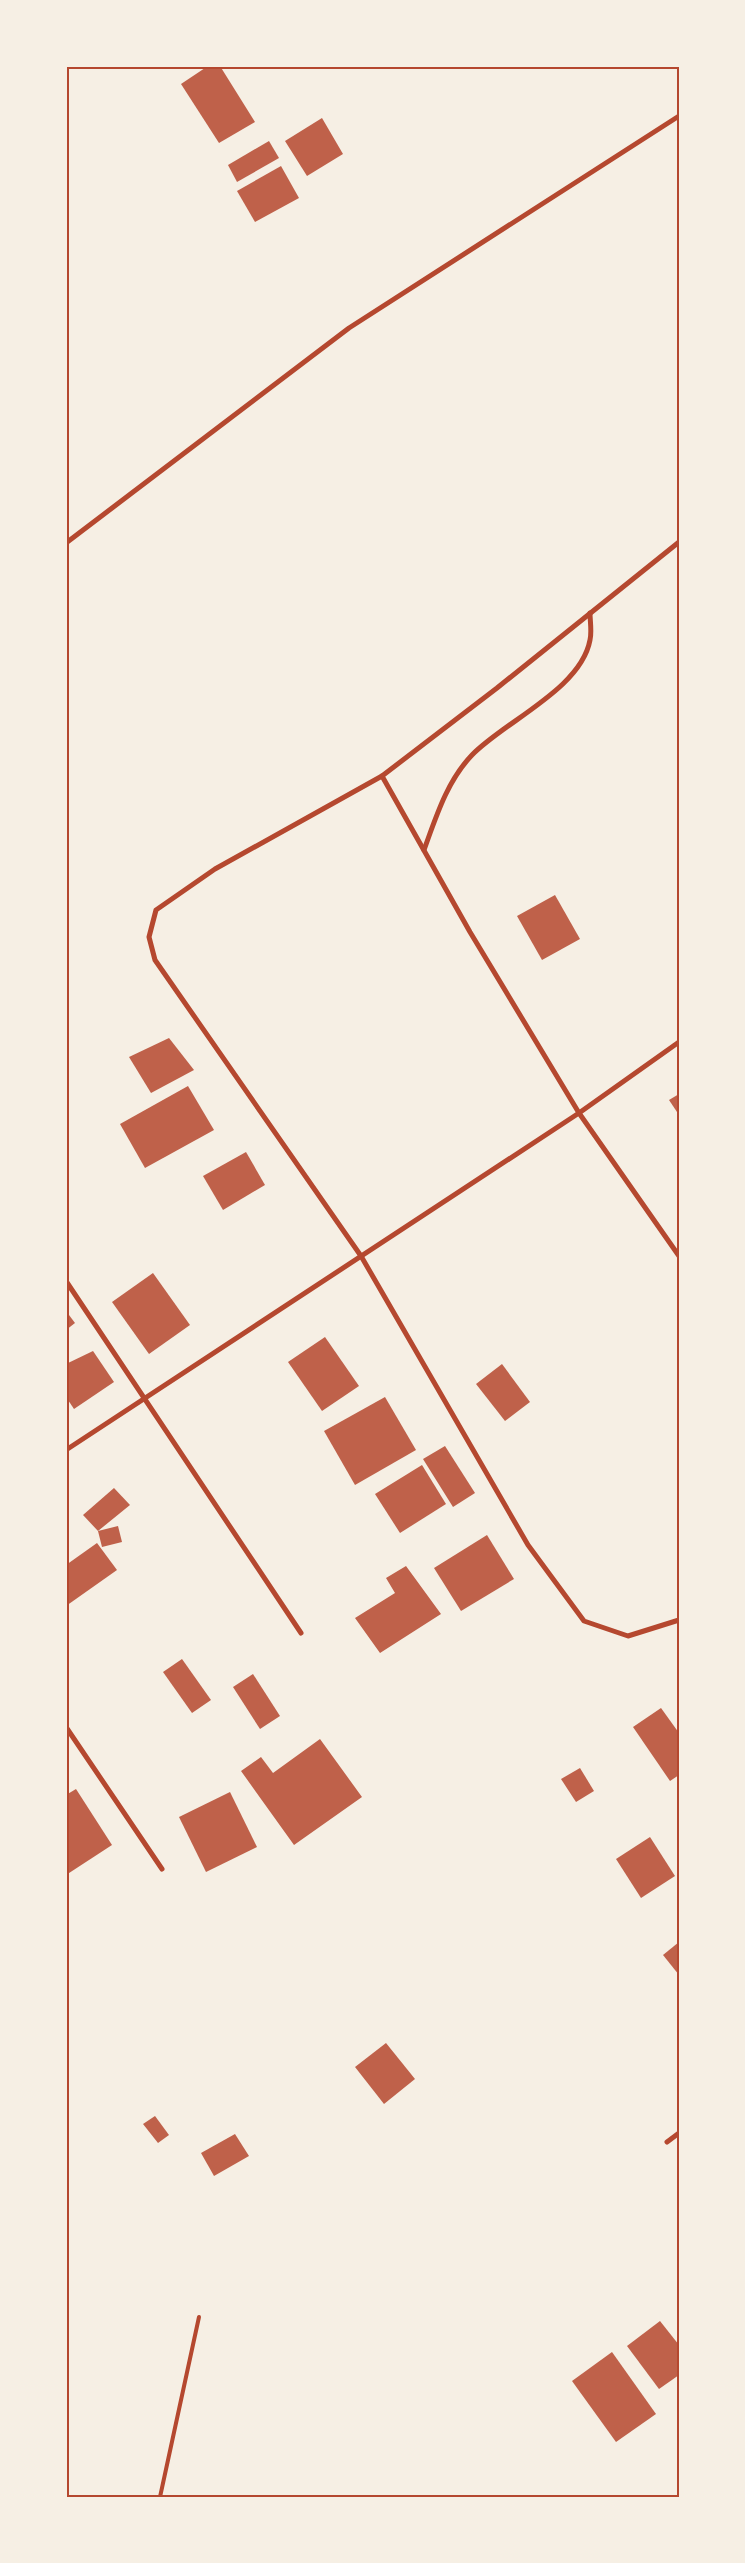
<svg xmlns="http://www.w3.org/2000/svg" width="745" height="2563" font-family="Barlow,sans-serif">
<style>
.building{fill:#bf614a}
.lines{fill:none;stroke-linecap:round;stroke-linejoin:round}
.service{stroke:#b5482f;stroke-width:4}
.minor{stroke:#b5482f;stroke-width:5}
.neatline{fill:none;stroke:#b5482f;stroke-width:2}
</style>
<rect width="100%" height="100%" fill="#f6efe4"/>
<g class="building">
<polygon points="208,66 220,66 255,122 219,143 181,84"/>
<polygon points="322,118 343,154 307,176 285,141"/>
<polygon points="269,141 279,158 237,182 228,165"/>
<polygon points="281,166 299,198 255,222 237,191"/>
<polygon points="555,895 580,939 542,960 517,916"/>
<polygon points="169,1038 194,1070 151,1093 129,1057"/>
<polygon points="188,1086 214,1130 145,1168 120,1124"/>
<polygon points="679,1094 679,1115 669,1100"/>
<polygon points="246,1152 265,1185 223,1210 203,1176"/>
<polygon points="153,1273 190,1325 149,1354 112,1302"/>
<polygon points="66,1311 75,1323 66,1330"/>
<polygon points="325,1337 359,1386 322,1411 288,1362"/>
<polygon points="93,1351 114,1382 74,1409 66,1397 66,1364"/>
<polygon points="502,1364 530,1402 505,1421 476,1384"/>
<polygon points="385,1397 416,1450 355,1485 324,1431"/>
<polygon points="445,1446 475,1493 453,1507 423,1459"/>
<polygon points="422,1465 446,1504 400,1533 375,1494"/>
<polygon points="114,1488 130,1505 98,1531 83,1515"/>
<polygon points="118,1526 122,1542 102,1547 98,1531"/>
<polygon points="487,1535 514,1579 461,1611 434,1568"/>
<polygon points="97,1543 117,1570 66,1606 66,1565"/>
<polygon points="406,1566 441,1614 380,1653 355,1618 395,1593 386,1578"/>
<polygon points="182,1659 211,1700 192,1713 163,1672"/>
<polygon points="253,1674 280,1716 260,1729 233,1687"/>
<polygon points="661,1708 679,1733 679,1775 670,1781 633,1727"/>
<polygon points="320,1739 362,1797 294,1845 241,1771 261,1757 273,1773"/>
<polygon points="580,1768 594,1791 576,1802 561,1779"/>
<polygon points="76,1789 112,1845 66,1875 66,1795"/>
<polygon points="230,1792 257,1847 206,1872 179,1817"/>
<polygon points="650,1837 675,1876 641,1898 616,1859"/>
<polygon points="679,1942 679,1975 663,1955"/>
<polygon points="386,2043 415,2079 384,2104 355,2067"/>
<polygon points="155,2116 169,2135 158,2143 143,2124"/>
<polygon points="235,2134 249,2156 214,2176 201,2153"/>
<polygon points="660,2321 679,2345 679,2375 659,2389 627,2346"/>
<polygon points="612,2352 656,2414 616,2442 572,2381"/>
</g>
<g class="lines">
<polyline class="service" points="160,2497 199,2317"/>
<g class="minor">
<polyline points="679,542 497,688 382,776 215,869 156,910 149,937 155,960 361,1256 528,1545 584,1621 628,1636 679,1620"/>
<polyline points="66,543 349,328 679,116"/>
<polyline points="382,776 470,932 579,1113 679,1256"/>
<path d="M424,850C436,817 447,781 472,755C505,721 581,689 590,640C592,632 590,621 590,613"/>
<polyline points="66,1281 301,1633"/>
<polyline points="66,1450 579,1113 679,1042"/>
<polyline points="66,1727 162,1869"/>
<polyline points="667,2142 679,2133"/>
</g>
</g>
<rect width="745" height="2563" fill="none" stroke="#f6efe4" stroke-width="135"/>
<rect x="68" y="68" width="610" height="2428" class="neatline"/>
</svg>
